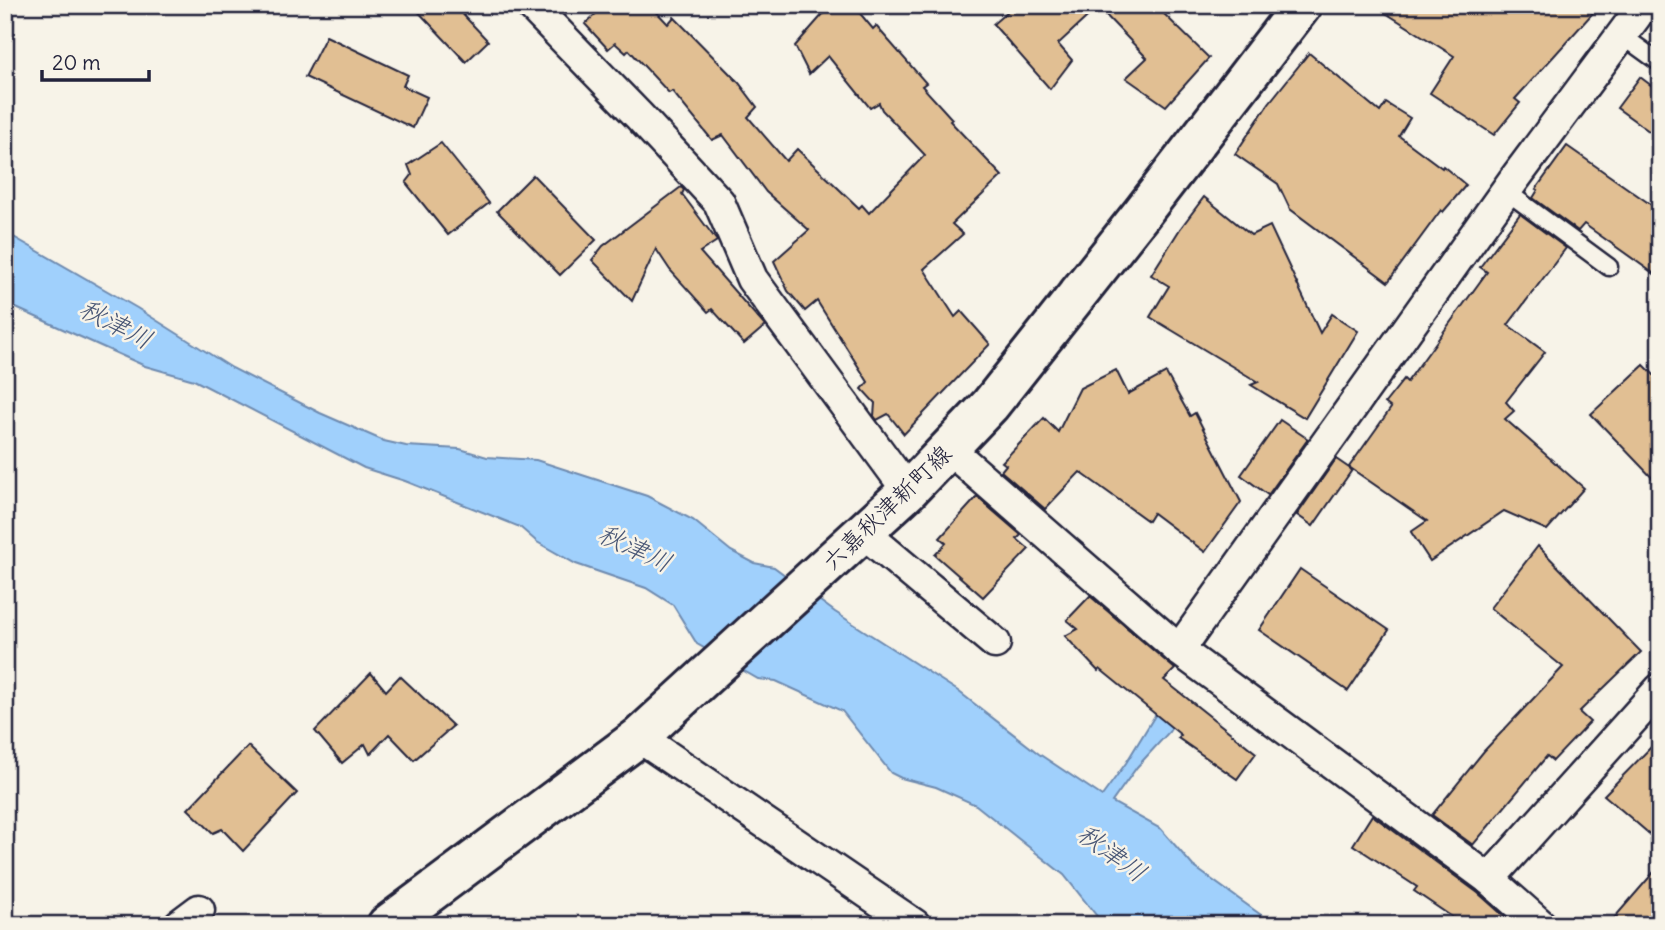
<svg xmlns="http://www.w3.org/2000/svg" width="1665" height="930" font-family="Delius,'Klee One',sans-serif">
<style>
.water{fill:#a0d0fc;stroke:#6e8aaf;stroke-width:2}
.building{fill:#e1bf93;stroke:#22223b;stroke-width:2}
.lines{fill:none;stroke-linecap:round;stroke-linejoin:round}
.service-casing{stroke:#22223b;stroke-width:21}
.minor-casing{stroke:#22223b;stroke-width:35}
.secondary-casing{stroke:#22223b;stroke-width:44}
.service{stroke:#f7f3e8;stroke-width:16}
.minor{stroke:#f7f3e8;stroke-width:30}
.secondary{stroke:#f7f3e8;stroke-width:38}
.labels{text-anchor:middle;stroke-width:5;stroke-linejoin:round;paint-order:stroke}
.street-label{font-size:24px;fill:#22223b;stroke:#f7f3e8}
.water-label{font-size:26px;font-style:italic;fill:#485675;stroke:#f7f3e8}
</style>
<rect width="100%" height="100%" fill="#f7f3e8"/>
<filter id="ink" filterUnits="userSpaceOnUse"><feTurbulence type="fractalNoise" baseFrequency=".0143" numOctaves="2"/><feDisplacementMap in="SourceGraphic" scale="14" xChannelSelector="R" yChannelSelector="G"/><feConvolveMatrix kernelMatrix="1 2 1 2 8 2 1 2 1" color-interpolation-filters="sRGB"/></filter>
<g filter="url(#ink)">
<polygon class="water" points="5,232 137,308 232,368 320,413 384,441 406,446 460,449 487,457 536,460 647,496 693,520 731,551 754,563 774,567 835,612 958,691 1039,754 1102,796 1126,763 1170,691 1187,702 1169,732 1137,767 1112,802 1161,829 1193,866 1275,925 1104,925 1064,875 976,805 936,787 901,778 891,773 842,711 776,681 758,679 697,644 673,605 646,588 576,564 537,542 520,527 405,481 364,468 194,380 145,366 5,303"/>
<g class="building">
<polygon points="412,5 454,5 488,41 466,62"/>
<polygon points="605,5 650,5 668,24 674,17 739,83 757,107 748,117 786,161 797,149 859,208 862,205 869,213 925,155 882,110 879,103 870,108 828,56 809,74 795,46 831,5 853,5 873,29 876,26 926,83 922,86 952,119 950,121 1002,176 952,224 963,234 924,269 955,317 961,311 990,344 904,434 888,414 877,420 874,416 875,403 862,389 868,382 817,301 805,311 788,291 774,261 809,230 766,192 723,135 712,140 672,91 669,93 629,50 626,53 615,43 608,49 585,24"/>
<polygon points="1015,5 1155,5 1209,58 1166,106 1126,78 1147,58 1098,7 1058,44 1072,60 1050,89 993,24"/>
<polygon points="1373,5 1600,5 1515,99 1520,103 1494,135 1430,93 1454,56"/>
<polygon points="326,36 408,75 403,86 427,97 413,128 305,77"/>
<polygon points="1309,53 1380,112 1386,103 1410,118 1399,136 1442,168 1443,166 1466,185 1443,212 1441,210 1388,282 1290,209 1278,184 1235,154 1269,103"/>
<polygon points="1640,77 1660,92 1660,139 1617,108"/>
<polygon points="441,143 489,203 448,235 406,183 412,175 408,165"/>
<polygon points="1567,146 1660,211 1660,278 1584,224 1578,231 1533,198 1538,190 1536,189"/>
<polygon points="533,175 596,240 560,275 497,211"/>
<polygon points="681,187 684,190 682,194 717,241 700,252 765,326 744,344 712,309 708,312 670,270 656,249 632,301 592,260 603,246"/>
<polygon points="1204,197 1251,235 1270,226 1320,333 1332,314 1358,331 1305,418 1251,385 1258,382 1150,317 1169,286 1151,275 1180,229"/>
<polygon points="1520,214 1566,248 1508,325 1545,352 1506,402 1514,411 1505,419 1584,488 1547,530 1504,511 1430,561 1411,532 1427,521 1349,467 1391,408 1385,403 1404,379 1407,382 1487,272 1480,267"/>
<polygon points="1644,365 1660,381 1660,486 1591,414"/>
<polygon points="1116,370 1128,394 1166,373 1190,416 1195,413 1241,502 1205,552 1153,513 1148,521 1080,472 1045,509 1001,471 1006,465 1002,462 1044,418 1058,432 1080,388"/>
<polygon points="1280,420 1308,439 1268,495 1241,475"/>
<polygon points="1336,459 1352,470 1313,526 1297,515"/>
<polygon points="977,497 1021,535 1017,539 1029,549 983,597 935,555 946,543 940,538"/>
<polygon points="1538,546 1641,652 1579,712 1590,722 1553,761 1547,756 1473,845 1432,815 1484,751 1563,667 1490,608"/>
<polygon points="1300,569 1389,630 1348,691 1259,630"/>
<polygon points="1090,596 1175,669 1164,680 1256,753 1237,779 1178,738 1181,735 1100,669 1098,671 1065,636 1078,629 1067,620"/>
<polygon points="371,673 386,691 400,676 453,726 414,760 389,734 370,754 365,744 342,763 315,731"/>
<polygon points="1660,738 1660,843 1604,795"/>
<polygon points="248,746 297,793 243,851 222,829 213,833 188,809"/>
<polygon points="1372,815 1478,893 1514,925 1464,925 1414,891 1417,887 1353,845"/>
<polygon points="1660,865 1660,925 1608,925"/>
</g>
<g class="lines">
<defs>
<g id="service">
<polyline points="1620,34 1660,63"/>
<polyline points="1506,191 1609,267"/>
</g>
<g id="minor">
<polyline points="531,5 639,116 719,202 752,279 908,491"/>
<polyline points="949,449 1179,650 1489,879 1541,925"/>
<polyline points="864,533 995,643"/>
<polyline points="1179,650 1513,181 1644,5"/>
<polyline points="639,737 915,925"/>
<polyline points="1489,879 1660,689"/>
<polyline points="179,925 199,910"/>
</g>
<polyline id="secondary" points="387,925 639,737 908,491 990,405 1142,213 1302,5"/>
</defs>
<use href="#service" class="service-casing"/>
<use href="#minor" class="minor-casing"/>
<use href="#secondary" class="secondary-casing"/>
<use href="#service" class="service"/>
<use href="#minor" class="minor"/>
<use href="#secondary" class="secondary"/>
</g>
</g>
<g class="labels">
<g class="street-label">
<text transform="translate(887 508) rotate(-44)" y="8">六嘉秋津新町線</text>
</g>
<g class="water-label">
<text transform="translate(116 324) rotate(27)" y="9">秋津川</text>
<text transform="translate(635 548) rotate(25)" y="9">秋津川</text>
<text transform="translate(1112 853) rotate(36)" y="9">秋津川</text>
</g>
</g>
<rect width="1665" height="930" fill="none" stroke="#f7f3e8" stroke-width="28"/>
<rect x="14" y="14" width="1637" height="902" fill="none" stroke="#22223b" stroke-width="2.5" filter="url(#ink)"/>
<path d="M42 70v10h107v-10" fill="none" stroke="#22223b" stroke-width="3.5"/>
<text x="52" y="70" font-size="21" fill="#22223b" stroke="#f7f3e8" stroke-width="5" paint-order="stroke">20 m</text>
</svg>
